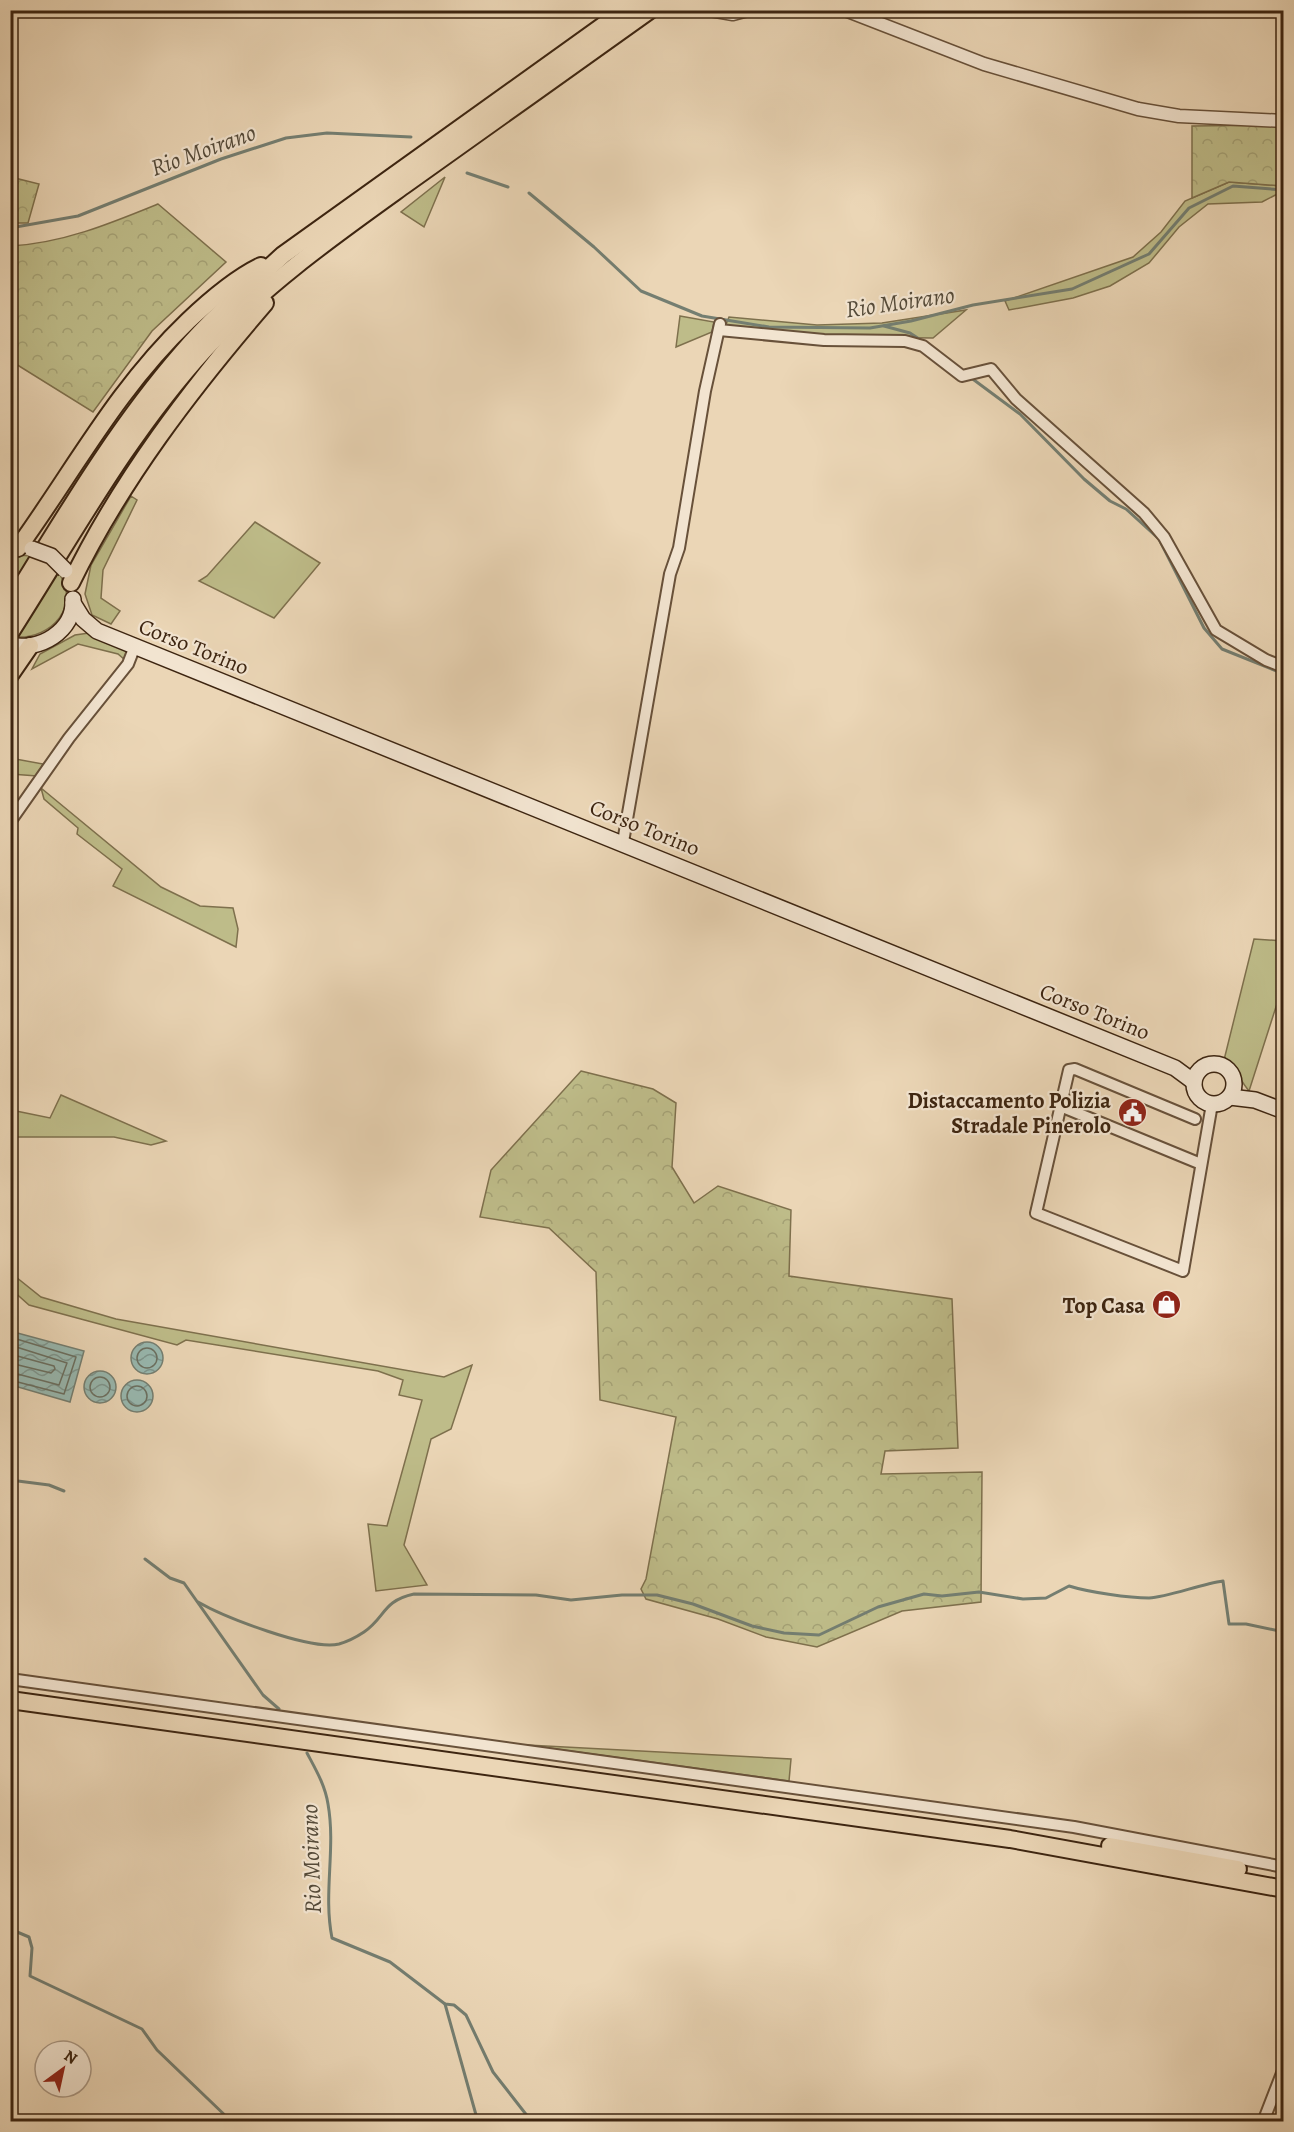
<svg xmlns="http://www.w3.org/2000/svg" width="1294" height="2132" font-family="Alegreya,serif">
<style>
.grass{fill:#bebc89;stroke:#7e704d;stroke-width:1.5}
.forest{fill:url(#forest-crowns);stroke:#7e704d;stroke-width:1.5}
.water{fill:url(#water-waves);stroke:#747e71;stroke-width:1.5}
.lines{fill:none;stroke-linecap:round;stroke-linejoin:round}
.shore{stroke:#6a6f61;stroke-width:1.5}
.stream{stroke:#747e71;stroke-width:3}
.minor-casing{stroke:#68513a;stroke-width:14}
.tertiary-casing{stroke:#68513a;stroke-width:15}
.secondary-casing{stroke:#3d2511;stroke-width:18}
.primary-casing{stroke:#3d2511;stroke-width:20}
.trunk-casing{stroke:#3d2511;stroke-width:20}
.minor{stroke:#f2e4d0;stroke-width:10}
.tertiary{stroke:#f2e4d0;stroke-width:12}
.secondary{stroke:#f2e4d0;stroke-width:15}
.primary{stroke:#ebd6b6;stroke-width:16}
.trunk{stroke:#ebd6b6;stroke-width:16}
.secondary-bridge-casing{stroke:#3d2511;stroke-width:18;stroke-linecap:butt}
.secondary-bridge{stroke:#f2e4d0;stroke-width:15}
.labels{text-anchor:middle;stroke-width:4.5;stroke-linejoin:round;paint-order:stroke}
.street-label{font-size:22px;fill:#3d2511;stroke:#f2e4d0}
.poi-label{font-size:22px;font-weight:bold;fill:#3d2511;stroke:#f2e4d0;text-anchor:end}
.water-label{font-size:24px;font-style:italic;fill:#544a39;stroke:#f2e4d0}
</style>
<defs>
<pattern id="forest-crowns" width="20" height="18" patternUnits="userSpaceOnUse" patternTransform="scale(1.5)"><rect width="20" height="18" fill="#bebc89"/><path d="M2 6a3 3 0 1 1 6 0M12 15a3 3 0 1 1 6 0" fill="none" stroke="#a4a175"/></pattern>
<pattern id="water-waves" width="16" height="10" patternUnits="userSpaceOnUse" patternTransform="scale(1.5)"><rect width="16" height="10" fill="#98b9b1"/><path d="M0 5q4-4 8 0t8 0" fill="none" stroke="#7d968f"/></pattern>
</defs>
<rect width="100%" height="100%" fill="#ebd6b6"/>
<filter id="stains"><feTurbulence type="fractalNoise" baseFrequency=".00333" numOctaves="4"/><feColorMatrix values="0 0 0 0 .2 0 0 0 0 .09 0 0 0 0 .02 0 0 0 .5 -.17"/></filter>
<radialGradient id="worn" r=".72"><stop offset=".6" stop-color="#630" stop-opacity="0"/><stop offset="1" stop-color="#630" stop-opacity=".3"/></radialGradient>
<g class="grass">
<polygon points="445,177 424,227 401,212"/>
<polygon points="1229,182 1283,186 1283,191 1262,202 1208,204 1179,227 1149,263 1110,286 1073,298 1009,310 1005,301 1133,257 1161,232 1185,201"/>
<polygon points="966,310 933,338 842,337 725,327 729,317 817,325 882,323"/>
<polygon points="680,316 714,322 712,332 676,347"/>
<polygon points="131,496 137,500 103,570 101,598 120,611 111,624 92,615 85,594 91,565"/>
<polygon points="255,522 320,563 274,618 199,581 207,576"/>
<polygon points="17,555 32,556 11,589 11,558"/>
<path d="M58,572C82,605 52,639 16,637Z"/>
<polygon points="89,633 128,651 125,660 118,654 78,644 32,669 40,654 75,635"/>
<polygon points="10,758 43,764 37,776 11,774"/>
<polygon points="41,788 161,887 200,906 233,908 238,929 236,947 113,886 122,869 77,834 78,828 44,799"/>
<path d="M1254,939L1283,941V985L1249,1091C1238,1078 1239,1071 1224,1060Z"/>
<polygon points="61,1095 166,1141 151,1145 114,1137 11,1137 11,1110 50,1118"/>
<polygon points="11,1273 41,1297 116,1319 444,1377 472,1365 451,1429 431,1439 404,1545 427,1585 376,1591 368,1524 387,1526 422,1400 399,1395 403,1380 378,1371 186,1340 177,1345 29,1305 11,1289"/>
<polygon points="527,1745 791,1759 789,1781"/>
</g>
<g class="forest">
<polygon points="1283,125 1283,186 1229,182 1192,198 1192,126"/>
<polygon points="11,177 39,184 28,223 11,223"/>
<path d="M158,204L226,262L152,331L93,412L11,361V246C63,243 109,224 158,204Z"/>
<polygon points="581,1071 653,1089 676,1103 672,1167 694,1203 718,1186 791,1210 789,1276 952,1299 958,1448 885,1451 881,1474 982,1472 981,1602 902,1611 817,1647 766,1637 718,1619 646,1599 641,1589 646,1579 676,1417 600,1400 596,1272 549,1228 480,1217 491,1170"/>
</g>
<g class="water">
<polygon points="10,1331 84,1351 70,1402 11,1385"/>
<circle cx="147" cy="1358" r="16"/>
<circle cx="100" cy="1387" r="16"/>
<circle cx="137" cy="1396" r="16"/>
</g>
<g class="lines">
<g class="shore">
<polyline points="10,1337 76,1357 64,1394 10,1380"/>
<polyline points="10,1345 67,1363 59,1385 10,1372"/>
<circle cx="147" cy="1358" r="10"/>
<polyline points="10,1354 54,1366 55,1369 51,1373 10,1363"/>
<circle cx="100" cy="1387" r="10"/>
<circle cx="137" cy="1396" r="10"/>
</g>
<g class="stream">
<polyline points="467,173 508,187"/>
<polyline points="529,193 594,247 641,291 702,316 769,327 870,328 911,321 973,305 1072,289 1149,254 1189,208 1233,186 1284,190"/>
<polyline points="10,228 78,216 221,159 286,138 327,133 411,137"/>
<polyline points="884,326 910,333 939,352"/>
<polyline points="970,377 1020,414 1084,479 1110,501 1126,509 1159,539 1204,628 1222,649 1284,674"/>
<polyline points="10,1480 49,1485 64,1491"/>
<polyline points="145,1559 170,1578 184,1583 263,1695 279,1709"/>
<path d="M198,1602C224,1617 311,1651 339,1644C346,1642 358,1636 364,1632C386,1617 382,1601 414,1594L536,1595L571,1600L622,1595H657L693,1604L752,1626L784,1633L819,1635L878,1607L924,1594L942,1596L979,1592L1023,1599L1046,1598L1069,1586C1088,1592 1129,1598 1149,1598C1168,1597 1201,1584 1223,1581L1229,1624H1246L1284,1632"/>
<path d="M307,1753C316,1770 325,1785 328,1804C336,1849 323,1893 332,1938L390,1962L445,2004L454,2005L466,2015L493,2072L532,2122"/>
<polyline points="10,1929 29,1937 32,1948 30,1976 142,2029 157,2050 232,2122"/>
<polyline points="445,2004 478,2122"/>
</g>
<defs>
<g id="minor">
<polyline points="719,330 824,340 905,341 923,346 962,376 991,369 1016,399 1144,513 1164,537 1216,630 1266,660 1284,667"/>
<polyline points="10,822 69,738 128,664 135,646"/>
<polyline points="623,842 670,574 679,548 705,391 720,324"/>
<polyline points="1060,1106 1201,1164"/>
<polyline points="1195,1119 1075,1069 1069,1070 1036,1213 1183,1271 1212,1104"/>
<polyline points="10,1679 1074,1827 1284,1867"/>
<polyline points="1263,2122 1284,2068"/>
</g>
<g id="tertiary">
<polyline points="710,10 733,14 748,10"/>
<polyline points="845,10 984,64 1138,109 1179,116 1284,121"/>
</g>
<g id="secondary">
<polyline points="73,603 83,619 97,631 1175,1068 1194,1082"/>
<path d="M10,645C39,652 75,631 73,599"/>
<circle cx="1214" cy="1084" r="20"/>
<polyline points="1230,1097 1255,1100 1284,1111"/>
</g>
<g id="primary">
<path d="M18,548C75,469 116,390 188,321C209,301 234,279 261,266"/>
<path d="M71,583C121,480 191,389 265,303"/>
<path d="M10,605C64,518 115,430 182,353C212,318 249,286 283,255L625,10"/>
<path d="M10,633C72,536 128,433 206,348C265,284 335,235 406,184C487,126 569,68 650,10"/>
<polyline points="10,675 30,646"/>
</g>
<g id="trunk">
<polyline points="10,1700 1010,1839 1284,1889"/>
<polyline points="1110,1846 1238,1869"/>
</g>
</defs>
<use href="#minor" class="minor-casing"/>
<use href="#tertiary" class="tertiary-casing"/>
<use href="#secondary" class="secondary-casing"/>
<use href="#primary" class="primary-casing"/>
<use href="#trunk" class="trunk-casing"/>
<use href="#minor" class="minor"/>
<use href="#tertiary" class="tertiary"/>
<use href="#secondary" class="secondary"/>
<use href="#primary" class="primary"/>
<use href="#trunk" class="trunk"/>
<defs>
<polyline id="secondary-bridge" points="32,549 51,556 65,570"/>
</defs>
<use href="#secondary-bridge" class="secondary-bridge-casing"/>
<use href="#secondary-bridge" class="secondary-bridge"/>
</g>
<defs>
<symbol id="civic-disc" viewBox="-11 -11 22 22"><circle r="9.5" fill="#8f2418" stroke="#f2e4d0"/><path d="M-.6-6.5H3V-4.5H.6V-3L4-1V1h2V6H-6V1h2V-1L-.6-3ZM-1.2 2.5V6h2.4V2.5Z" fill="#fff"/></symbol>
<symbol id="shop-disc" viewBox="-11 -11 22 22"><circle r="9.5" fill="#8f2418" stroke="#f2e4d0"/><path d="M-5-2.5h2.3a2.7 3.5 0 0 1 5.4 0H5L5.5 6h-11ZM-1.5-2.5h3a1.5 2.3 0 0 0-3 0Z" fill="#fff"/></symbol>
</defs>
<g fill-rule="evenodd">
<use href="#civic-disc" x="1116" y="1096" width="33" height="33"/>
<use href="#shop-disc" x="1150" y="1288" width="33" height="33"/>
</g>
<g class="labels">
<g class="street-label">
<text transform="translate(194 646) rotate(22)" y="8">Corso Torino</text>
<text transform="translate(645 827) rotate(22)" y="8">Corso Torino</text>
<text transform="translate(1095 1011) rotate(22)" y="8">Corso Torino</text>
</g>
<g class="poi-label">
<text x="1111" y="1108">Distaccamento Polizia<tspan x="1111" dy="25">Stradale Pinerolo</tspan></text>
<text x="1145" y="1313">Top Casa</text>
</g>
<g class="water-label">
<text transform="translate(203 150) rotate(-20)" y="8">Rio Moirano</text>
<text transform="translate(900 302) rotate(-8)" y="8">Rio Moirano</text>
<text transform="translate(311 1859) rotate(-92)" y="8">Rio Moirano</text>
</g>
</g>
<rect width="1294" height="2132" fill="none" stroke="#ebd6b6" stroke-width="36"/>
<rect x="12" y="12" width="1270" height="2108" fill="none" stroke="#3d2511" stroke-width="3"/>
<rect x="18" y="18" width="1258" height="2096" fill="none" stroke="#3d2511" stroke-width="1.5"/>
<g transform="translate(63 2069) rotate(33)"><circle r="28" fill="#f2e4d0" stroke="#aa9884" stroke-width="1.5"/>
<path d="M0-4.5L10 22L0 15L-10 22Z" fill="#8f2418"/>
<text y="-9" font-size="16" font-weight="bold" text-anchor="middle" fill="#3d2511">N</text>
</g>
<rect width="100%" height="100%" filter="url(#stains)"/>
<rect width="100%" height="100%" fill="url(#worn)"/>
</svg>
